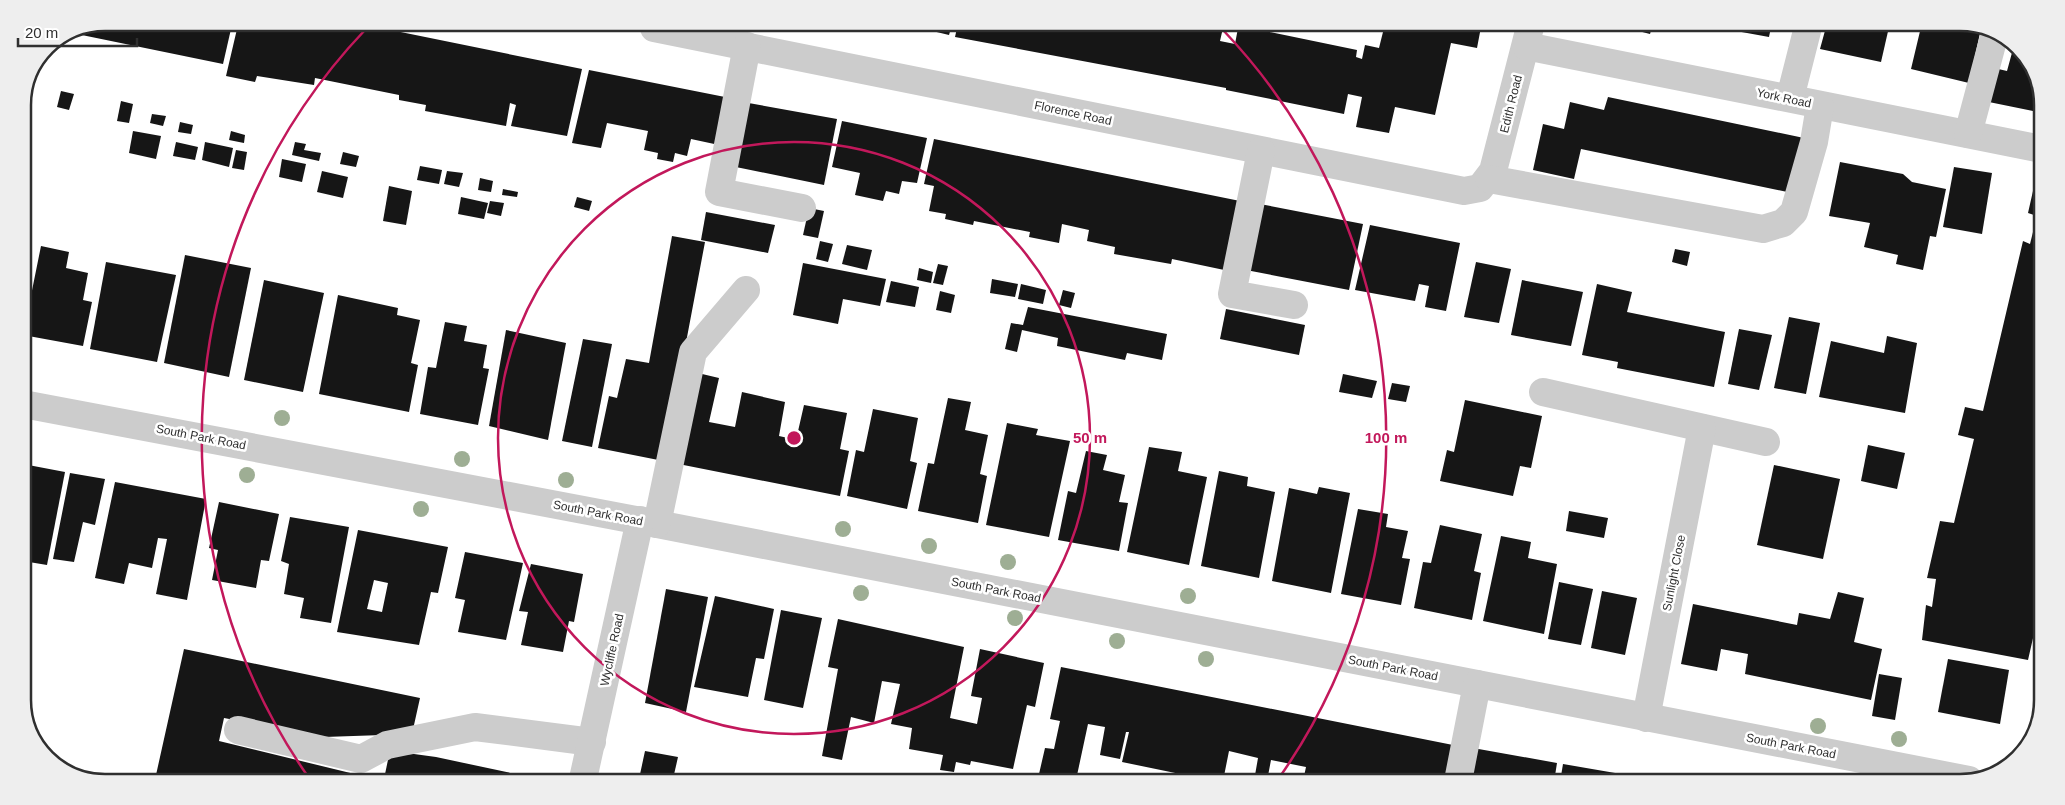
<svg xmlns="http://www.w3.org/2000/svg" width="2065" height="805" font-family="Arial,sans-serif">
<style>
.building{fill:#161616;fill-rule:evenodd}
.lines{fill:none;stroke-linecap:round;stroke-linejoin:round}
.minor{stroke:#ccc;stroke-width:28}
.tree{fill:#9eae94}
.ring{fill:none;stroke:#c2185b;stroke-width:2.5}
.labels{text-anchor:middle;stroke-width:5;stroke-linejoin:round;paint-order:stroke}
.street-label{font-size:12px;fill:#2f2f2f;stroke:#fff}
.rim{fill:none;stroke:#2f2f2f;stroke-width:2.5}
.centre{fill:#c2185b;stroke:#fff;stroke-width:2.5}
.ring-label{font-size:15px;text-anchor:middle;font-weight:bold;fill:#c2185b;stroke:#fff;stroke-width:5;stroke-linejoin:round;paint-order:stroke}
</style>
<rect width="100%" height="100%" fill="#fff"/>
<g class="building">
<polygon points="1481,27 1477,48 1451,43 1435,115 1395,107 1389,133 1356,127 1362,97 1348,94 1344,114 1226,90 1226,88 955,37 957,28 1223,28 1220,41 1235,44 1238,28 1250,28 1357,50 1356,57 1362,59 1365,45 1379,48 1384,28"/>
<polygon points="1623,27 1652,27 1650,34"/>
<polygon points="1737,27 1771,27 1769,37 1736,31"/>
<polygon points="1826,27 1889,27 1881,62 1820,49"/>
<polygon points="1921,27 1971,27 1970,31 1980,33 1969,83 1911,69"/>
<polygon points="381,28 582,69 567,136 511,126 516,105 510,103 506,126 425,111 426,105 399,100 399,95 315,78 314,85 257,76 255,82 226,76 237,29"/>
<polygon points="920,28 951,28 949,35"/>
<polygon points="74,29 231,29 223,64 72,33"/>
<polygon points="2013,49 2026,55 2031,70 2030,76 2034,77 2038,88 2033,111 1984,101 1994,68 2007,71"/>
<polygon points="589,70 730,98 719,145 691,139 687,156 675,153 673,162 657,159 658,153 644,150 648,131 607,123 601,148 572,143"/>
<polygon points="61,91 74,94 69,110 57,107"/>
<polygon points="1608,97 1804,138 1792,193 1581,149 1574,179 1533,170 1543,124 1564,129 1570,102 1604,110"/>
<polygon points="121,101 133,104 129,123 117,121"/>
<polygon points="743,102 837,119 824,185 731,166"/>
<polygon points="152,114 166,116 163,126 150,123"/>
<polygon points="842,121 927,138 917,183 902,181 899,194 886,191 883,201 855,195 860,173 832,167"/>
<polygon points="180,122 193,125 191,134 178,132"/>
<polygon points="133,131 161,136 156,159 129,153"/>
<polygon points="231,131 245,135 244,143 229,140"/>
<polygon points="934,139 1245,202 1229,271 1172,259 1171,264 1114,254 1115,247 1087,241 1089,230 1062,224 1059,243 1029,237 1030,232 974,221 973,225 945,219 946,214 929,211 934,186 924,184"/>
<polygon points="176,142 198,147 195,160 173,156"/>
<polygon points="205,142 233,148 229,167 202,160"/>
<polygon points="295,142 306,144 304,150 321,153 319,161 292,155"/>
<polygon points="236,150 247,152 244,170 232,168"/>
<polygon points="343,152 359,156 356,167 340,164"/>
<polygon points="282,159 306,164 302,182 279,177"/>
<polygon points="1840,162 1903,174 1912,182 1946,189 1936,237 1930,236 1923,270 1896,264 1898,255 1864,247 1870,223 1829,216"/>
<polygon points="420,166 442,170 439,184 417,180"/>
<polygon points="1954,167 1992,173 1982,234 1943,227"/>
<polygon points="322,171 348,177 343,198 317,192"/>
<polygon points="447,171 463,173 459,187 444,184"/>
<polygon points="480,178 493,181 491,192 478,190"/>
<polygon points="2035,182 2042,184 2039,612 2028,660 1922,640 1926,605 1932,607 1936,579 1927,578 1940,521 1954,523 1974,439 1958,435 1965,407 1983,411 2023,241 2030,244 2037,216 2028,213"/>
<polygon points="389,186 412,191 406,225 383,221"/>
<polygon points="503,189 518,192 517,197 502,195"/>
<polygon points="461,197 488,203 484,219 458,214"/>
<polygon points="577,197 592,201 589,211 574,207"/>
<polygon points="490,201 504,203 501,216 487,213"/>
<polygon points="1260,204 1363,224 1349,290 1246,270"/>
<polygon points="809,208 824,211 818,238 803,235"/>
<polygon points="706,212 775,225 768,253 701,240"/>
<polygon points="1370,225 1460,243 1446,311 1425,307 1429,286 1419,284 1415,301 1355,290"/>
<polygon points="672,236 705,242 681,369 719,378 709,422 735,427 742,392 785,402 779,436 788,438 796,440 804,405 847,413 840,449 849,451 840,496 598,448 609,396 617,398 626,359 649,363"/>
<polygon points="820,241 833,244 828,262 816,259"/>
<polygon points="847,245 872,250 867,270 842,264"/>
<polygon points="41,246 69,252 66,268 88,273 83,300 92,302 83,346 23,335"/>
<polygon points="1675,249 1690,252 1687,266 1672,262"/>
<polygon points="185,255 251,268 229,377 164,363"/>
<polygon points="106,262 176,275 157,362 90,349"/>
<polygon points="1476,262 1511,269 1499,323 1464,317"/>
<polygon points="803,263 886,279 880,306 843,299 838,324 793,315"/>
<polygon points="938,264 948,266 943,285 933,283"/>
<polygon points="919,268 933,272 931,283 917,280"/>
<polygon points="992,279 1018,284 1015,297 990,293"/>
<polygon points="264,280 324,293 303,392 244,380"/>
<polygon points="1522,280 1583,292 1571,346 1511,335"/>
<polygon points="891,281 919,287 915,307 886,302"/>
<polygon points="1021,284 1046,290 1043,304 1018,299"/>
<polygon points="1597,284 1632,292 1627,312 1725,332 1714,387 1617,368 1618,362 1582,355"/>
<polygon points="1063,290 1075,293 1071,308 1059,305"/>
<polygon points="940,291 955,295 951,313 936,310"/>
<polygon points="338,295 398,308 397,315 420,320 411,363 418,365 409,412 319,394"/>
<polygon points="1028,307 1167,334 1162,360 1127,353 1125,360 1057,346 1058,338 1022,330 1017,352 1005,349 1011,323 1023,325"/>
<polygon points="1226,309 1305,325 1299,355 1220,339"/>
<polygon points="1789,317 1820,323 1806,394 1774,388"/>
<polygon points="445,322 467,326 464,341 487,345 483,368 489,369 478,425 420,414 428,367 436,368"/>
<polygon points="1739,329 1772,335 1759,390 1728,384"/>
<polygon points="506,330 566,343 548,440 489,426"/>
<polygon points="1887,336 1917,343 1905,413 1819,397 1831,341 1884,353"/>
<polygon points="583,339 612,344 592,447 562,441"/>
<polygon points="1343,374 1377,381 1372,398 1339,392"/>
<polygon points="1392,383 1410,386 1406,402 1388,399"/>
<polygon points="948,398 971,402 965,430 988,435 980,474 987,476 978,523 918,511 928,463 934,464"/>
<polygon points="1465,400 1542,416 1531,468 1520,466 1513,496 1440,481 1447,450 1454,452"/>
<polygon points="873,409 918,418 910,461 917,463 907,509 847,496 856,450 864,452"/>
<polygon points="1007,423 1038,429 1036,435 1070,441 1049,537 986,525"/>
<polygon points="1868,445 1905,453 1897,489 1861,481"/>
<polygon points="1149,447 1182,452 1178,471 1207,477 1189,565 1127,552"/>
<polygon points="1086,451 1107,455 1103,470 1125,475 1119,502 1128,503 1119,551 1058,540 1068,491 1076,493"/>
<polygon points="23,464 65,472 47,565 23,561"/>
<polygon points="1774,465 1840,479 1823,559 1757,545"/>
<polygon points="1219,471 1248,477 1247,486 1275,492 1259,578 1201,566"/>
<polygon points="70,473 105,479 95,525 83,522 74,562 53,559"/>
<polygon points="115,482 206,499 187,600 156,594 167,539 158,538 152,568 129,563 124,584 95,578"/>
<polygon points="1319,487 1350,493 1331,593 1272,581 1289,488 1317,494"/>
<polygon points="219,502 279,514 269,561 261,560 256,588 212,580 218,550 209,548"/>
<polygon points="1358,509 1388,514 1386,527 1408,531 1402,558 1410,559 1401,605 1341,594"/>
<polygon points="1569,511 1608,518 1604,538 1566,531"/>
<polygon points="290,517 349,527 331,623 300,618 304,598 284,594 289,564 281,561"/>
<polygon points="1440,525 1482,534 1474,571 1481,573 1472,620 1414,608 1423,562 1431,563"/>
<path d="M358,530L448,547L438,593L431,592L419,645L337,632ZM374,580L388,583L382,612L367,609Z"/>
<polygon points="1501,536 1531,542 1528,558 1557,564 1544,634 1483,621"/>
<polygon points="465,552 523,563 506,640 458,632 465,600 455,598"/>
<polygon points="531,564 583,574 574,622 569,621 563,652 521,645 528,612 519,611"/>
<polygon points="1559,582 1593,589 1581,645 1548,639"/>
<polygon points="666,589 708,597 686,712 645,703"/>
<polygon points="1602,591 1637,598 1625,655 1591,648"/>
<polygon points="1838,592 1864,598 1854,642 1882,649 1871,700 1745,674 1748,654 1721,649 1717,671 1681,664 1693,604 1797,625 1799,613 1830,619"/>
<polygon points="715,596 774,609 764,659 756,658 748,697 694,687"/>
<polygon points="781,610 822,618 803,708 764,700"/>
<polygon points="838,619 964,647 950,718 977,724 982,698 971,696 980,649 1044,663 1035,707 1027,705 1013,769 971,761 970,765 956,762 954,772 940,770 943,755 909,749 912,728 891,724 900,684 882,681 874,723 851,717 842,760 822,756 838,669 828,667"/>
<polygon points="184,649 420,698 412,734 324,737 224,718 219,741 375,779 171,778 156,775"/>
<polygon points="1948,659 2009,670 2000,724 1938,712"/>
<polygon points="1061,667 1453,745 1444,781 1372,781 1352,775 1350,781 1303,781 1306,767 1271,760 1267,781 1254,781 1258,758 1229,751 1223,781 1214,781 1122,762 1129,732 1126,732 1120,759 1100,755 1105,727 1088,724 1076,780 1039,774 1045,748 1054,749 1060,721 1050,719"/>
<polygon points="1879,674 1902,678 1895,720 1872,716"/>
<polygon points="1473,748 1557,763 1554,782 1467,781"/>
<polygon points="645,751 678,757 673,779 639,779"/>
<polygon points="414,754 436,757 539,779 384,779 389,755"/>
<polygon points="1563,764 1621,774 1656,782 1560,782"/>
</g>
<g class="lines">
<g class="minor">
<polyline points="654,28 1464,191 1480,188 1493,171 1530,27"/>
<polyline points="747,46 719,192 802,208"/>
<polyline points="1526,46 2042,149"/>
<polyline points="1790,98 1808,27"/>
<polyline points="1968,134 1995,33"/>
<polyline points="1261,151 1232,294 1294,305"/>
<polyline points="1489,179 1763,229 1783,223 1794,212 1814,142 1820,106"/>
<polyline points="1543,392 1766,442"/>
<polyline points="23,404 657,524 1969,780"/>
<polyline points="657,524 693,352 746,290"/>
<polyline points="1646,718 1702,428"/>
<polyline points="238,730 361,759 387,745 475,727 592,742"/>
<polyline points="583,779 640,520"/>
<polyline points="1458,781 1477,684"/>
</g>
</g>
<g class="tree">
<circle cx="282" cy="418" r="8"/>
<circle cx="462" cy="459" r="8"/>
<circle cx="247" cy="475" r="8"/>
<circle cx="566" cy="480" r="8"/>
<circle cx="421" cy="509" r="8"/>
<circle cx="843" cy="529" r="8"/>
<circle cx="929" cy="546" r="8"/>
<circle cx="1008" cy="562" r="8"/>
<circle cx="861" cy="593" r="8"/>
<circle cx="1188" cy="596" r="8"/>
<circle cx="1015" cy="618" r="8"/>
<circle cx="1117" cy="641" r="8"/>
<circle cx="1206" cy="659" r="8"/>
<circle cx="1818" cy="726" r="8"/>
<circle cx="1899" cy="739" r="8"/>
</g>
<g class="ring">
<circle cx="794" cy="438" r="296"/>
<path d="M309 778A592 592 0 0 1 365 30M1223 30A592 592 0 0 1 1279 778"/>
</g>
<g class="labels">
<g class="street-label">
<text transform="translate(1784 98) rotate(12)" y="4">York Road</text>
<text transform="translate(1511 104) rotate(-76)" y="4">Edith Road</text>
<text transform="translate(1073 113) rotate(12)" y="4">Florence Road</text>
<text transform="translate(201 437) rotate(11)" y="4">South Park Road</text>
<text transform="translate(598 513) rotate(11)" y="4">South Park Road</text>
<text transform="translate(1674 573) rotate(-79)" y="4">Sunlight Close</text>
<text transform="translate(996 590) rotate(11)" y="4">South Park Road</text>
<text transform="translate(612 650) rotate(-78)" y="4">Wycliffe Road</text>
<text transform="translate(1393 668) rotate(11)" y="4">South Park Road</text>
<text transform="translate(1791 746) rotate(11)" y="4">South Park Road</text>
</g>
</g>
<path d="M0 0H2065V805H0ZM105 31H1960A74 74 0 0 1 2034 105V700A74 74 0 0 1 1960 774H105A74 74 0 0 1 31 700V105A74 74 0 0 1 105 31Z" fill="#eee" fill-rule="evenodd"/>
<path class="rim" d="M105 31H1960A74 74 0 0 1 2034 105V700A74 74 0 0 1 1960 774H105A74 74 0 0 1 31 700V105A74 74 0 0 1 105 31Z"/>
<circle cx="794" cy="438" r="8" class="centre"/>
<g class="ring-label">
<text x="1090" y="443">50 m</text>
<text x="1386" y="443">100 m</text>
</g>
<path d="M18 38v8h119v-8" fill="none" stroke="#2f2f2f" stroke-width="2.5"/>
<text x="25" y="38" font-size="15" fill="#2f2f2f" stroke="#ffffff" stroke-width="4" paint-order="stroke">20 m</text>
</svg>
